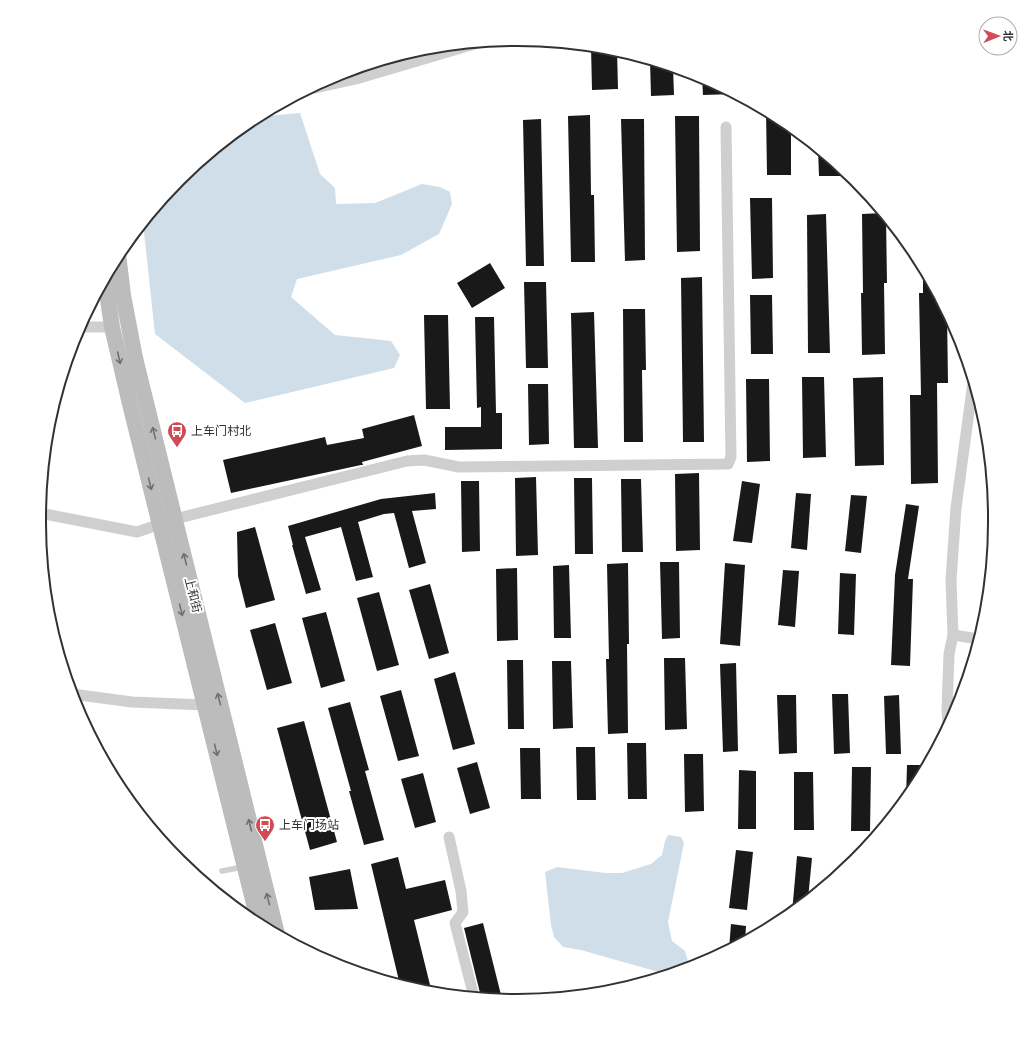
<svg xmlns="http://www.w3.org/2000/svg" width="1034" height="1040" font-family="'Exo 2','Noto Sans SC',sans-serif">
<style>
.water{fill:#cfdee8}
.building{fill:#191919}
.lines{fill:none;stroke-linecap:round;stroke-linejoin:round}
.lane{stroke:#cfcfcf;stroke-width:5.5}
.street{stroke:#cfcfcf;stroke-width:11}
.secondary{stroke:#bcbcbc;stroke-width:16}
.oneway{stroke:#707070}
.labels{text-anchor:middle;stroke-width:4;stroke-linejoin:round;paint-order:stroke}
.poi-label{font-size:12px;fill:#323232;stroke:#fff;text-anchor:start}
.street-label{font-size:12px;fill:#323232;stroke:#fff}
.rim{fill:none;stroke:#323232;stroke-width:2}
</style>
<rect width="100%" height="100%" fill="#fff"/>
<g class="water">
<polygon points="300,113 320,174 335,188 336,204 375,203 422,184 440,187 450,192 452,204 439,234 401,255 297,279 291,297 335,335 391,341 400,355 394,368 245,403 155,334 143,223 179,179 251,120 256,117"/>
<polygon points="668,835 681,837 684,843 668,922 672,941 685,951 689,965 687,969 670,974 662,973 581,950 563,947 554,937 551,925 545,872 557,867 605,873 622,873 651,864 662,855 665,841"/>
</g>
<g class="building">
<polygon points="591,46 610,48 617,50 618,89 592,90"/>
<polygon points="650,60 673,67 674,95 651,96"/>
<polygon points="702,77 720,86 735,94 703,95"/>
<polygon points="766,111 782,119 791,126 791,175 767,175"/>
<polygon points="590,115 591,195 594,195 595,262 571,262 568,116"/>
<polygon points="675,116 699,116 700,251 677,252"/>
<polygon points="541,119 544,266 526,266 523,120"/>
<polygon points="621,119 644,119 645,260 625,261"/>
<polygon points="818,149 844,170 844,176 819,176"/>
<polygon points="750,198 772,198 773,278 752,279"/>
<polygon points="883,213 886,217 887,283 884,283 885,354 862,355 861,293 863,293 862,214"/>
<polygon points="826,214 830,353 808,353 807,215"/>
<polygon points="490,263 505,288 472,308 457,283"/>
<polygon points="923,267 947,313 948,383 937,383 938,483 911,484 910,395 921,395 919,293 923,293"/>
<polygon points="702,277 704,442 683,442 681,278"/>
<polygon points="524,282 546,282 548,368 526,368"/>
<polygon points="750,295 772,295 773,354 751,354"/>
<polygon points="623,309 645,309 646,370 642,370 643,442 624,442"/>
<polygon points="594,312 598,448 574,448 571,313"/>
<polygon points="424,315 448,315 450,409 426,409"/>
<polygon points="475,317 494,317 496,413 502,413 502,449 445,450 445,427 481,427 481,407 477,408"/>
<polygon points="802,377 824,377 826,457 803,458"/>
<polygon points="883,377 884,465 855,466 853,378"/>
<polygon points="746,379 769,379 770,461 747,462"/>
<polygon points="528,384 548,384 549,444 529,445"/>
<polygon points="414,415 422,446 362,462 363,465 361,465 231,493 223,460 325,437 327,445 364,438 362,429"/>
<polygon points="699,473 700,550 676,551 675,474"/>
<polygon points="536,477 538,555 516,556 515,478"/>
<polygon points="574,478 592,478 593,554 575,554"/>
<polygon points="621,479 641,479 643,552 622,552"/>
<polygon points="461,481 479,481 480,551 462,552"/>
<polygon points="742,481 760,484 752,543 733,541"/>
<polygon points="435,493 436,509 412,511 426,563 409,568 394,513 384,514 358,522 373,577 356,581 341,527 305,537 321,590 306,594 292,545 293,545 288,526 381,499"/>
<polygon points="796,493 811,494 807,550 791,548"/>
<polygon points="851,495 867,496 861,553 845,551"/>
<polygon points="906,504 919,506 908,579 913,579 910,666 891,665 895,575"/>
<polygon points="255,527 275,600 246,608 238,576 237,532"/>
<polygon points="660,562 679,562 680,638 662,639"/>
<polygon points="628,563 629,644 627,644 628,733 608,734 606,659 609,659 607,564"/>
<polygon points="725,563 745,565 740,646 720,644"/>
<polygon points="569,565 571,638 554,638 553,566"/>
<polygon points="517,568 518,640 497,641 496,569"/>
<polygon points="783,570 799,571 795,627 778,625"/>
<polygon points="840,573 856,574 854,635 838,634"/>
<polygon points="430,584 449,653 429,659 409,590"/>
<polygon points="379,592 399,665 377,671 357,598"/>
<polygon points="326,612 345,681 321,688 302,618"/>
<polygon points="275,623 292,683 267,690 250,630"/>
<polygon points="664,658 685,658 687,729 665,730"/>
<polygon points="507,660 523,660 524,729 508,729"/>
<polygon points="552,661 571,661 573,728 553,729"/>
<polygon points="736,663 738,751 723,752 720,664"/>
<polygon points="455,672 475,744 453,750 434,679"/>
<polygon points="401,690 419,756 398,761 380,696"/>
<polygon points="832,694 848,694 850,753 834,754"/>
<polygon points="777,695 796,695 797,753 779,754"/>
<polygon points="899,695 901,754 886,754 884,696"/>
<polygon points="350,702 369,770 365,771 384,840 364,845 349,791 351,791 328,708"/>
<polygon points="304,721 337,842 310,850 277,728"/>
<polygon points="627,743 646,743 647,799 628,799"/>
<polygon points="576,747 595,747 596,800 577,800"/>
<polygon points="520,748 540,748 541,799 521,799"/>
<polygon points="684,754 703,754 704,811 685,812"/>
<polygon points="477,762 490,808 470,814 457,768"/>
<polygon points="907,765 927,765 915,788 906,798"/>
<polygon points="852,767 871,767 870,831 851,831"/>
<polygon points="739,770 756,771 756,829 738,829"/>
<polygon points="794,772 813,772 814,830 794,830"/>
<polygon points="423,773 436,822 415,828 401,779"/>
<polygon points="736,850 753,852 747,910 729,908"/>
<polygon points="797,856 812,858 808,899 792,913"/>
<polygon points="398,857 406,889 445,880 452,910 414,920 432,993 424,992 400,985 371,864"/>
<polygon points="350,869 358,909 315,910 309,877"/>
<polygon points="483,923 502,999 481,997 464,928"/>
<polygon points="731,924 746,926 745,941 729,949"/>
</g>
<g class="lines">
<polyline class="lane" points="222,871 243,867"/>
<g class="street">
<polyline points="306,90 356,79 478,43"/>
<polyline points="79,327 112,327"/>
<polyline points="40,513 137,532 175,519 407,461 424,460 459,467 728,464 731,457 726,127"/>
<polyline points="953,635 979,639"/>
<polyline points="72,694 132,702 205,705"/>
<polyline points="948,725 947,709 949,654 953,635 951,580 956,508 973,382"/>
<polyline points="449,837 461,891 463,912 455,923 474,997"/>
</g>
<g class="secondary">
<polyline points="118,254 123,295 135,358 277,934"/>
<polyline points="105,278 112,327 130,404 259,924"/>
</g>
</g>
<defs><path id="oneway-shaft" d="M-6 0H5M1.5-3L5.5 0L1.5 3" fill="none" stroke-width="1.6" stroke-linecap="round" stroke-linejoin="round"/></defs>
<g class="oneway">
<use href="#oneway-shaft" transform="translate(119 358) rotate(77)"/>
<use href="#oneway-shaft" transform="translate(154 433) rotate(-104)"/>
<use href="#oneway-shaft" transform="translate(150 484) rotate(76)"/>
<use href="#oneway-shaft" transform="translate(185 559) rotate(-104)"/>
<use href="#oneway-shaft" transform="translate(181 610) rotate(76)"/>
<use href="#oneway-shaft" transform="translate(219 699) rotate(-104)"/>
<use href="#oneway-shaft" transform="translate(216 750) rotate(76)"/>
<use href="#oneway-shaft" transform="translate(250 825) rotate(-104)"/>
<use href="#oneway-shaft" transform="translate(268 899) rotate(-104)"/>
</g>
<defs>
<symbol id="bus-pin" viewBox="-11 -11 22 30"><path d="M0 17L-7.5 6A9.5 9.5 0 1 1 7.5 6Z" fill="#d24b54" stroke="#fff"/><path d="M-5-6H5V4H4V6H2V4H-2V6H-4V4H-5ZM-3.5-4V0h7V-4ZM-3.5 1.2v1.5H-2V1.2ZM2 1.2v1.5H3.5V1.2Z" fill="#fff"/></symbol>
</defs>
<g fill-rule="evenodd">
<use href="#bus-pin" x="166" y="420" width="22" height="30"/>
<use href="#bus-pin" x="254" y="814" width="22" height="30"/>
</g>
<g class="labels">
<g class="poi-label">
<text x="191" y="435">上车门村北</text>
<text x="279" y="829">上车门场站</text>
</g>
<g class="street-label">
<text transform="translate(193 595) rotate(76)" y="4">上和街</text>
</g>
</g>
<path d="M0 0H1034V1040H0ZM517 46H517A471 471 0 0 1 988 517V523A471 471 0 0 1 517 994H517A471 471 0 0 1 46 523V517A471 471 0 0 1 517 46Z" fill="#fff" fill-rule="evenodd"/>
<path class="rim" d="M517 46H517A471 471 0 0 1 988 517V523A471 471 0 0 1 517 994H517A471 471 0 0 1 46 523V517A471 471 0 0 1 517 46Z"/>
<g transform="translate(998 36) rotate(89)"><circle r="19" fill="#ffffff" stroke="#adadad"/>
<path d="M0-3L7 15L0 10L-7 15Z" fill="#d24b54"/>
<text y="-6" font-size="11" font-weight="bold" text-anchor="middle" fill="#323232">北</text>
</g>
</svg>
